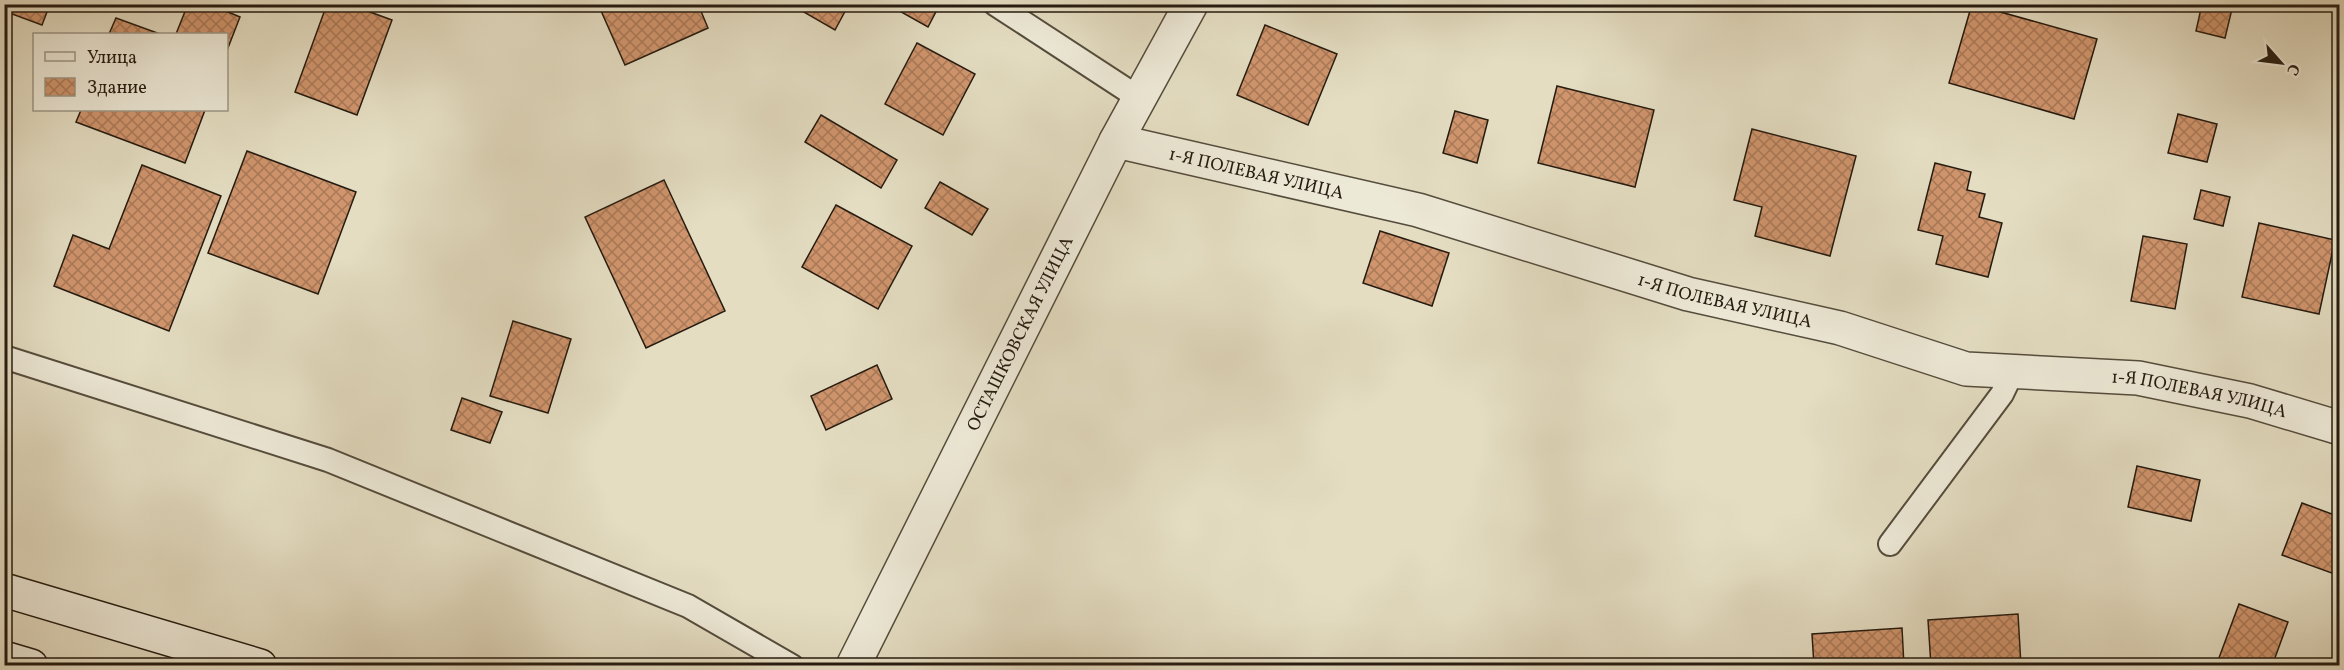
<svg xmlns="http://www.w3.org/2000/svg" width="2344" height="670" font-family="Vollkorn,serif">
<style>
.building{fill:url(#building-cross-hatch);stroke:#251b10;stroke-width:1.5}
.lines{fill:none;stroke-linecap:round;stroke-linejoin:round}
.service-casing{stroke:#554c3c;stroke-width:26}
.minor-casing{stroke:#554c3c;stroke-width:36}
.secondary-casing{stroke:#251b10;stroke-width:36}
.service{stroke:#ede9d7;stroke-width:22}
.minor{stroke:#ede9d7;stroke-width:33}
.secondary{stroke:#ede9d7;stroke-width:33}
.labels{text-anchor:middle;stroke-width:4.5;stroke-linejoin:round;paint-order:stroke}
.street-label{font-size:18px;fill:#251b10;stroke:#ede9d7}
</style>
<defs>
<pattern id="building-cross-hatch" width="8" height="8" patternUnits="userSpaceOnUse" patternTransform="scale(1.5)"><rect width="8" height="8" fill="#d0956d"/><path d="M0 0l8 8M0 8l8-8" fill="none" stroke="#a97958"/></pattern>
</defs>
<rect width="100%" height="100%" fill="#e4ddc2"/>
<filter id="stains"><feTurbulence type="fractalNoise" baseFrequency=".00333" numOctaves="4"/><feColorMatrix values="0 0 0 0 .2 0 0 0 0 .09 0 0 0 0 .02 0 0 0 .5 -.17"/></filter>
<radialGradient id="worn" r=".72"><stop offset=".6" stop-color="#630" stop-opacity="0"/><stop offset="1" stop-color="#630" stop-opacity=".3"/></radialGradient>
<g class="building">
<polygon points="4,4 50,4 42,25 4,11"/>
<polygon points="188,4 209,4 240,17 226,53 226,34 176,34"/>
<polygon points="327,4 348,4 392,20 357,115 295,92"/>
<polygon points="598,4 698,4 708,28 625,65"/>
<polygon points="790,4 849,4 835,30"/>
<polygon points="887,4 940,4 928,27"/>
<polygon points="1972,4 2097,39 2074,119 1949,83"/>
<polygon points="2202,4 2214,4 2232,9 2225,38 2196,31"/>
<polygon points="116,18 160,34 109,34"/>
<polygon points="1265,25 1337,54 1308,125 1237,95"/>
<polygon points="917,43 975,74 943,135 885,104"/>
<polygon points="1557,86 1654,110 1635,187 1538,163"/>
<polygon points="81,110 205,110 185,163 76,122"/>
<polygon points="1455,111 1488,120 1477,163 1443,153"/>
<polygon points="2178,114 2217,124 2207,162 2168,153"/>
<polygon points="821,115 897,160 881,188 805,142"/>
<polygon points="1752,129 1856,156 1830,256 1755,236 1762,207 1734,200"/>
<polygon points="247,151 356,192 318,294 208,253"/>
<polygon points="1935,163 1971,172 1967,190 1985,194 1979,217 2002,223 1988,277 1936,264 1943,236 1918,230"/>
<polygon points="142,165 221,196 169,331 54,286 73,235 109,249"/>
<polygon points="664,180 725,311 646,348 585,217"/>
<polygon points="940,182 988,209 972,235 925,208"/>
<polygon points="2201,190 2230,197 2223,226 2194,219"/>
<polygon points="836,205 912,246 878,309 802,267"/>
<polygon points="2259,223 2335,240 2319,314 2242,297"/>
<polygon points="1380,231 1449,253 1432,306 1363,283"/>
<polygon points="2143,236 2187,244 2175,309 2131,301"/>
<polygon points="513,321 571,339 548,413 490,396"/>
<polygon points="877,365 892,399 826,430 811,396"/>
<polygon points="462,398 502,412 490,443 451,430"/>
<polygon points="2137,466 2200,480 2191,521 2128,507"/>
<polygon points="2302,503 2340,517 2340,576 2282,555"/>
<polygon points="2239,604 2288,622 2272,666 2216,666"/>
<polygon points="2018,614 2021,666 1931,666 1928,620"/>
<polygon points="1902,628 1904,666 1814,666 1812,634"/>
</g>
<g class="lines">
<defs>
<g id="service">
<polyline points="995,4 1139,98"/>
<polyline points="4,357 328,460 688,606 792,666"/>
<polyline points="1890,544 2002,394 2013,371"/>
</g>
<g id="minor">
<path id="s1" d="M1116,141L1418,210L1688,294L1840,328L1966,369L2138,378L2250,401L2340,428"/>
<path id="s2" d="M853,666L1116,141L1191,4"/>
</g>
<g id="secondary">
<polyline points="4,590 260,666"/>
<polyline points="4,658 31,666"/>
</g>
</defs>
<use href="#service" class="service-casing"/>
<use href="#minor" class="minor-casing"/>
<use href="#secondary" class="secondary-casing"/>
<use href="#service" class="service"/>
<use href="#minor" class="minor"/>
<use href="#secondary" class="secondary"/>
</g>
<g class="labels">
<g class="street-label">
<text dy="6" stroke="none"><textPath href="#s1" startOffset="144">1-Я ПОЛЕВАЯ УЛИЦА</textPath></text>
<text dy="6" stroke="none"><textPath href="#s1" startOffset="630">1-Я ПОЛЕВАЯ УЛИЦА</textPath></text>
<text dy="6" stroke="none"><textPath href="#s2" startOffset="372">ОСТАШКОВСКАЯ УЛИЦА</textPath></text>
<text dy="6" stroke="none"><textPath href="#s1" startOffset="1116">1-Я ПОЛЕВАЯ УЛИЦА</textPath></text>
</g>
</g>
<rect width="2344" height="670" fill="none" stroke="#e4ddc2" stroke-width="24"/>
<rect x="6" y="6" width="2332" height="658" fill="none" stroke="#251b10" stroke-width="3"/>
<rect x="12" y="12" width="2320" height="646" fill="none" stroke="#251b10" stroke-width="1.5"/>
<rect x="33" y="33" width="195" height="78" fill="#ede9d7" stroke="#9d9787" stroke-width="1.5"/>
<rect x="45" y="52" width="30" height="9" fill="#ede9d7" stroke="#9d9787" stroke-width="1.5"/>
<text x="87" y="63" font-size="18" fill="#251b10">Улица</text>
<rect x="45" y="78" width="30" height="18" fill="url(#building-cross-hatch)" stroke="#9d9787" stroke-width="1.5"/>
<text x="87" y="93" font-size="18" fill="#251b10">Здание</text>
<g transform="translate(2281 63) rotate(118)" stroke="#ede9d7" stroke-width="4.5" paint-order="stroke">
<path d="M0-4.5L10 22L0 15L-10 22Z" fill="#251b10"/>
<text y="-9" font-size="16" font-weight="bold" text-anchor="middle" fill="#251b10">С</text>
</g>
<rect width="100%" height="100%" filter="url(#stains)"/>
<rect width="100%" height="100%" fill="url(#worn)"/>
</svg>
